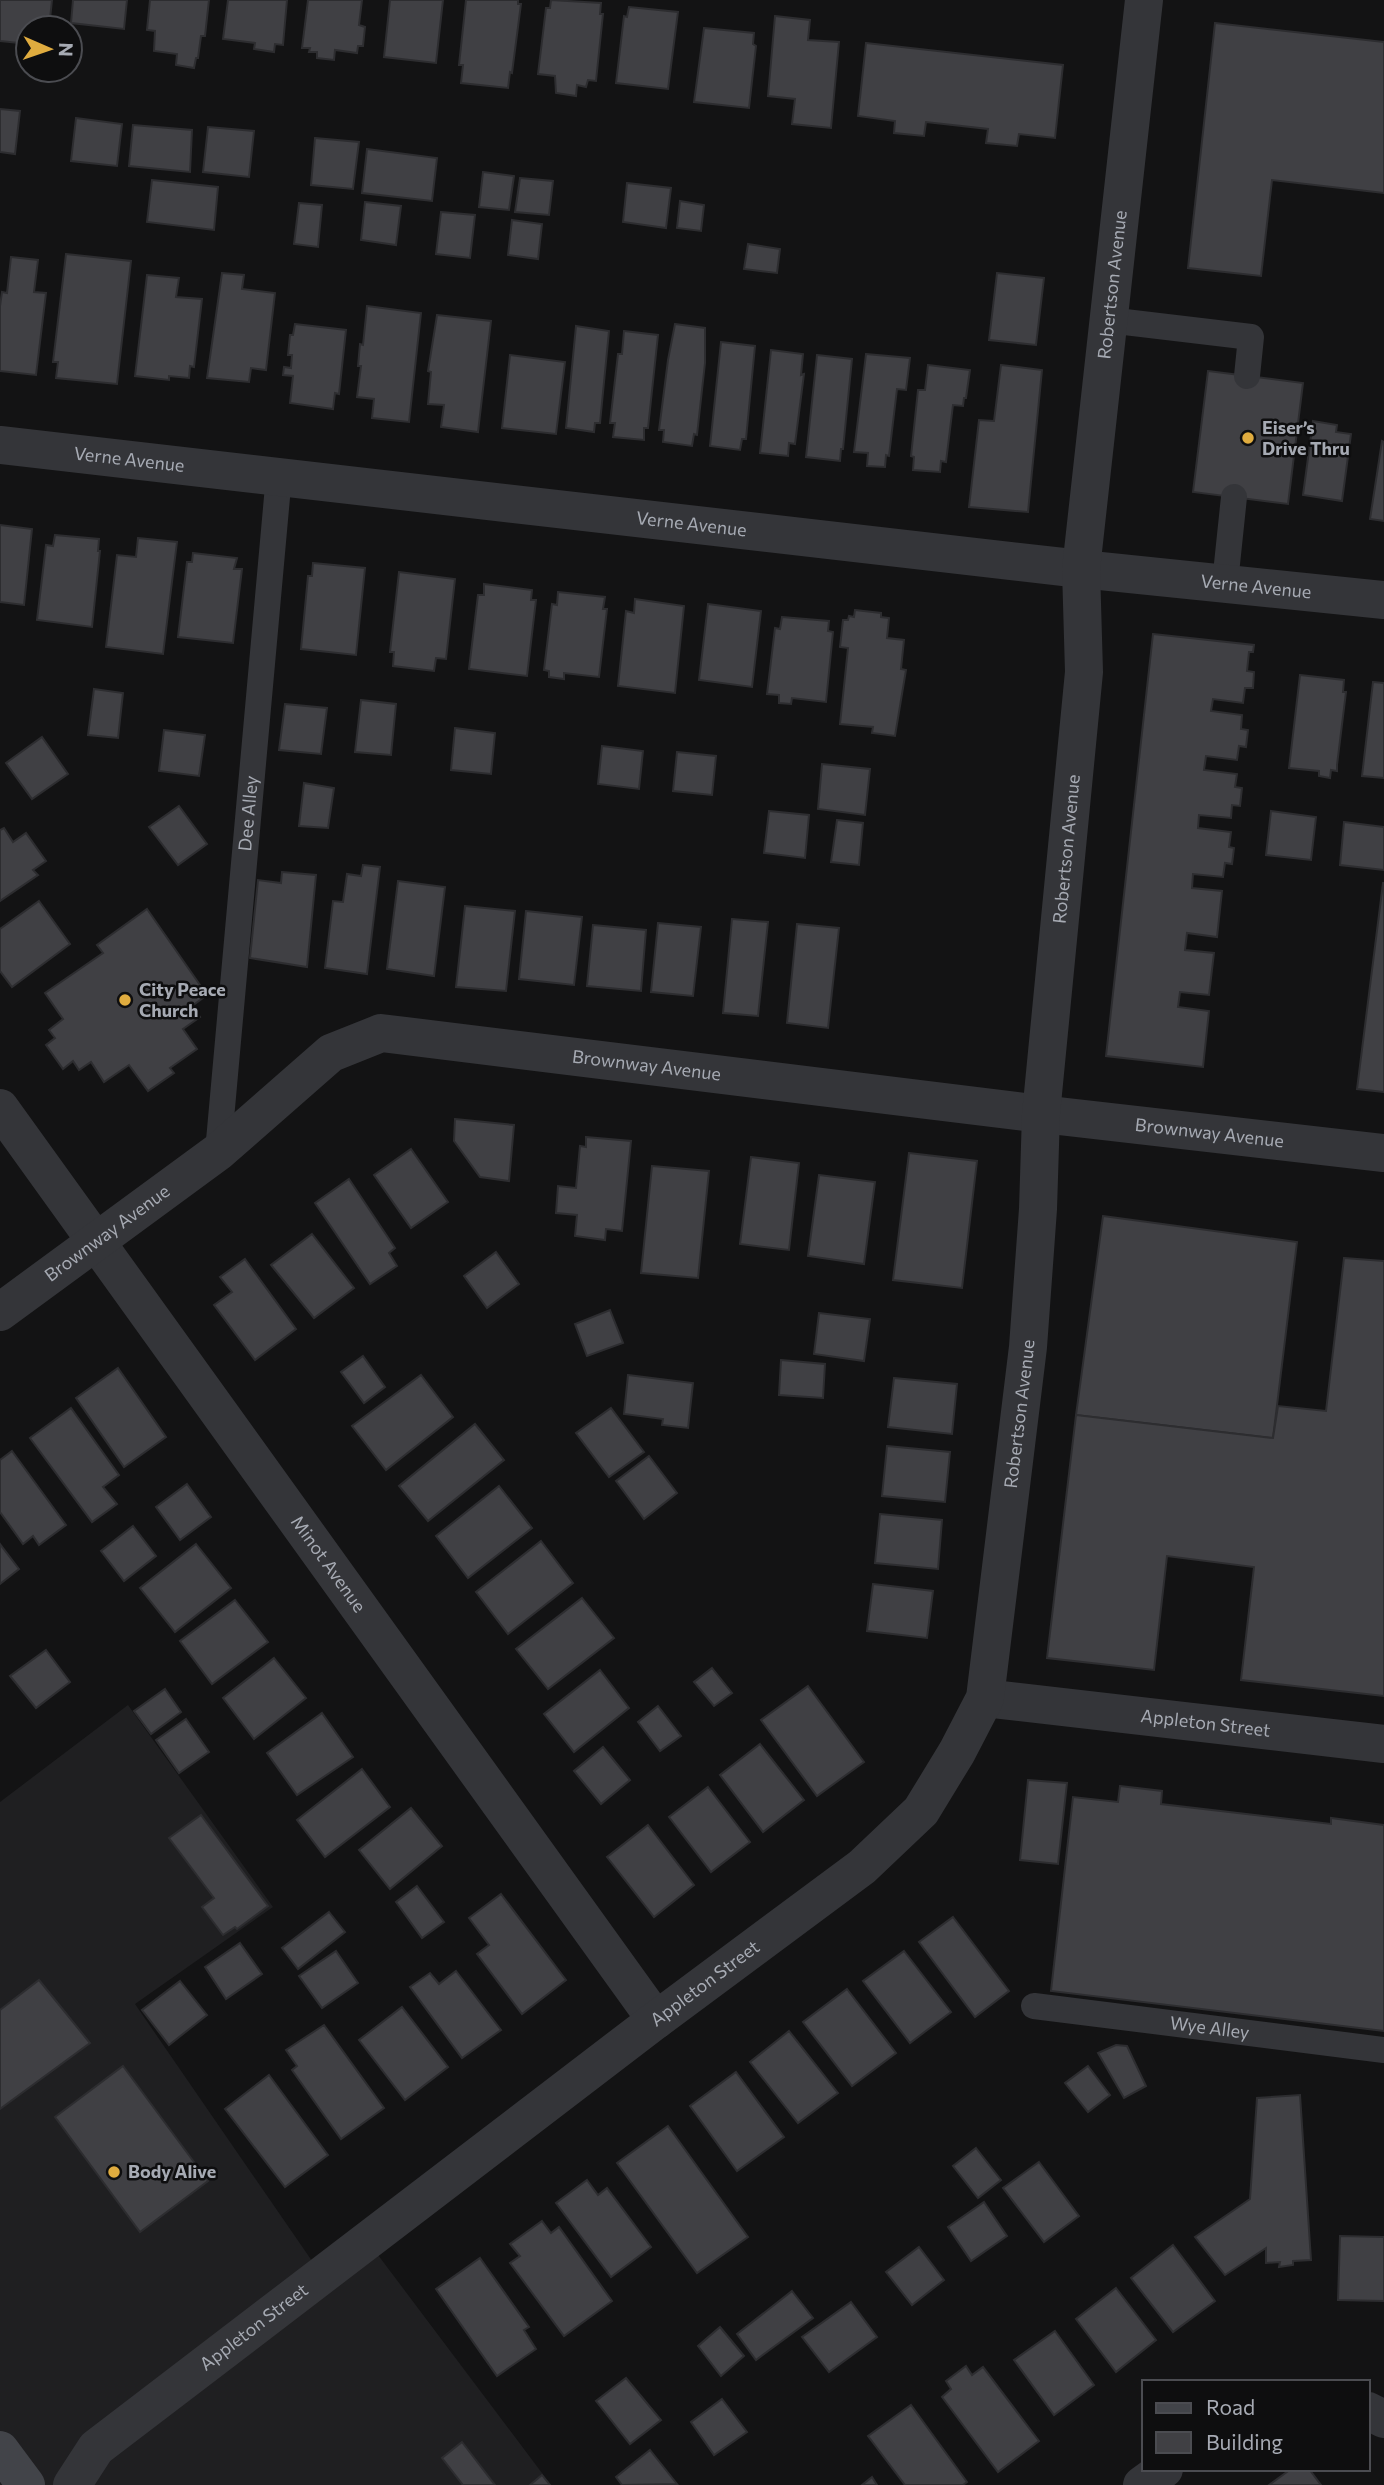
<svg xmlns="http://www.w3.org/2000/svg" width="1384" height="2485" font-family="Commissioner,sans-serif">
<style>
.built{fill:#1f1f21}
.building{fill:#404044;stroke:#2d2d30;stroke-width:2}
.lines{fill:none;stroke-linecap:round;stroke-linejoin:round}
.service{stroke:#343539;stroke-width:26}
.minor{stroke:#343539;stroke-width:38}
.tertiary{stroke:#343539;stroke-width:38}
.secondary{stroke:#424449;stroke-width:38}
.poi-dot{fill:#e0ac3f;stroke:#0e0e0f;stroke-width:2.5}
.labels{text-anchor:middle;stroke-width:5;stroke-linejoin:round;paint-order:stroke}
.street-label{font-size:18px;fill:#a6aab3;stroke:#0e0e0f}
.poi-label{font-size:18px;font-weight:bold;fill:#a6aab3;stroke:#0e0e0f;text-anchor:start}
</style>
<rect width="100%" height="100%" fill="#131314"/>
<polygon class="built" points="128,1705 273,1907 135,2004 321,2274 366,2239 551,2485 0,2485 0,1802"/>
<g class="building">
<polygon points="0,0 52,0 50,19 46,17 45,28 28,28 28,44 0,41"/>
<polygon points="73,0 127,0 124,29 71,23"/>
<polygon points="150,0 209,0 205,36 201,36 198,58 196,58 194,68 176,65 177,54 154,51 155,31 147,30"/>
<polygon points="228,0 287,0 283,45 275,44 274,52 254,49 255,43 223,39"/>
<polygon points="308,0 362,0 359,25 365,27 363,46 358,46 357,53 335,50 334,60 317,58 317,52 309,52 310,48 302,48"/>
<polygon points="390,0 443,0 436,63 384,57"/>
<polygon points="466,0 518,0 518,4 521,4 512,73 510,72 508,88 461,83 463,65 459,65"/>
<polygon points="551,0 601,3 600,14 603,14 596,81 588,80 586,87 577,85 576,96 556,93 555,76 538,74 546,8 550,8"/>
<polygon points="629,7 678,12 668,89 616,83 624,16 627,17"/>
<polygon points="775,16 810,20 808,40 839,42 831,128 792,124 795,99 768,96"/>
<polygon points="1215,23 1384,42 1384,193 1272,180 1261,276 1188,268"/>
<polygon points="704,28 754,33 753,44 756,46 749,108 694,102"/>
<polygon points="866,43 1063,65 1055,138 1019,134 1017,146 986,143 988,129 926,122 924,136 894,133 895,121 858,116"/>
<polygon points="0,109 20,111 15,154 0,152"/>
<polygon points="76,118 122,124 117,166 71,161"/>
<polygon points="133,125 192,130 190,172 129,166"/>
<polygon points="208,127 254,131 249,177 203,172"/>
<polygon points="315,138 359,142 353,189 311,185"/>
<polygon points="367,149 437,158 432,201 362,193"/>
<polygon points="483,172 514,176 509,210 479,207"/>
<polygon points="520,178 553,181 549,215 515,212"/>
<polygon points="152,180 218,187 214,230 147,222"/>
<polygon points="627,183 671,188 666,228 623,222"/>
<polygon points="680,201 704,205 701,231 677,228"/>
<polygon points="365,202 401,206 396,245 361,240"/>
<polygon points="299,203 322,205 318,247 294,244"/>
<polygon points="441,212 475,215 470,258 436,254"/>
<polygon points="512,220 542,224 538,259 508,255"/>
<polygon points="748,244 780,249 777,273 744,269"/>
<polygon points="66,254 131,261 117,384 56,378 58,362 53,362"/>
<polygon points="11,257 38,260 34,292 46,293 36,375 0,371 0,306 2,292 7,293"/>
<polygon points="222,273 244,275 242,289 275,293 266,370 251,368 249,382 207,378"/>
<polygon points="997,273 1044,278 1036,345 989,340"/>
<polygon points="147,275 179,278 176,297 202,299 194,367 190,366 189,378 169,376 169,380 135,376"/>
<polygon points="367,306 421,313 409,422 372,418 374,399 357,397 361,366 358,366 360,344 363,345"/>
<polygon points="437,315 491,321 478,432 441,427 444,405 428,404 431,372 428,371"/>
<polygon points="295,324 346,330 339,394 335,393 333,409 290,403 293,376 283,375 284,367 291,368 292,355 288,355 290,335 293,335"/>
<polygon points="675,324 705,328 705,363 697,435 694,434 692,446 663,442 664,430 659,430 668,360"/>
<polygon points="576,326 609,331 600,423 595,423 594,432 566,428"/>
<polygon points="624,331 658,335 648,428 644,428 644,440 613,437 615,423 610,423 618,354 622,354"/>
<polygon points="721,342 755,346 746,439 742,439 740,450 710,446"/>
<polygon points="771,350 803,354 801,375 804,374 795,444 789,443 788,456 760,453"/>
<polygon points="866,354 910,358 906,390 897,389 889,456 886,455 885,467 867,466 868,453 854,452"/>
<polygon points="510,355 565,362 556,434 502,428"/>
<polygon points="817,355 852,359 843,449 841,449 840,461 806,457"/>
<polygon points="928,365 970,370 966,398 964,398 963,406 953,405 946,462 941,461 940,472 913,470 914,457 911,456 918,390 925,390"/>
<polygon points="1001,365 1042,370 1028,512 969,507 979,420 994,421"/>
<polygon points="1208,371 1303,383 1288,504 1193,492"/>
<polygon points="1313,421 1337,425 1336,432 1351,434 1342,501 1303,495"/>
<polygon points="1382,441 1384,442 1384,521 1370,519"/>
<polygon points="0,525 32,529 24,605 0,602"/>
<polygon points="55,535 99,539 98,551 100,551 92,627 37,620 46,545 53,546"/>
<polygon points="138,538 177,542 163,654 106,647 117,555 136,557"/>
<polygon points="193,553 237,558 234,569 242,569 233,643 178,637 187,562 192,562"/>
<polygon points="313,563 365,568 356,655 301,649 308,576 312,576"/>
<polygon points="399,572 455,579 446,659 436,658 434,671 393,666 394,652 390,652"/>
<polygon points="484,584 532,590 531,600 536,600 527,676 469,669 478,595 484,595"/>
<polygon points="558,592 605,597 603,609 607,609 599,677 564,673 564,679 549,677 549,671 544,670 552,604 557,605"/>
<polygon points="635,599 684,606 675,693 618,686 626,611 634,613"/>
<polygon points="708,604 761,611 752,687 699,680"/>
<polygon points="855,610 881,613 881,617 889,618 887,638 904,640 901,669 906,670 895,736 872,733 873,727 840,724 848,648 840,647 843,620 848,620 849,616 854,617"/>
<polygon points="782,617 829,621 828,631 833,632 826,702 792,698 791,704 779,703 779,695 767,694 775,628 780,629"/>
<polygon points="1153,634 1254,645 1253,652 1249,652 1247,671 1254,672 1253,688 1245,688 1243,703 1213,699 1211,711 1242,715 1241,729 1248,730 1246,747 1239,746 1237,760 1206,756 1204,770 1237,774 1235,787 1242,788 1240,806 1232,805 1231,818 1199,815 1198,828 1231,832 1229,847 1234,848 1232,864 1225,863 1223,877 1193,874 1192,888 1222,891 1217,937 1187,933 1185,950 1214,953 1209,995 1180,992 1178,1007 1209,1011 1203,1067 1106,1056"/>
<polygon points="1300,675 1344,680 1343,692 1346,692 1337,765 1337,771 1331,770 1330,778 1319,776 1319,771 1289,768"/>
<polygon points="1373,682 1384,683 1384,778 1362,776"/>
<polygon points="94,689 123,693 118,738 88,735"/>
<polygon points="361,700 396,704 391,755 355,752"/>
<polygon points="285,704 327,708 321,754 279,750"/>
<polygon points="455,728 495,733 491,774 451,770"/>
<polygon points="164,730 205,735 199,776 159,771"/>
<polygon points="42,737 68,774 32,799 6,763"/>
<polygon points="602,746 643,751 639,789 598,784"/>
<polygon points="677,752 716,756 712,795 673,791"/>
<polygon points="822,764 870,769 865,815 818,809"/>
<polygon points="304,783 334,788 328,828 299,826"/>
<polygon points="179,806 207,844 178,865 149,827"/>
<polygon points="769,811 809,815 805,858 764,853"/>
<polygon points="1271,811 1316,817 1311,860 1266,855"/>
<polygon points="837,820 863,823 859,865 831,862"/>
<polygon points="1344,822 1384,827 1384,870 1340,865"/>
<polygon points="4,828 13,842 26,833 46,861 33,870 38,875 0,901 0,830"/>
<polygon points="363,865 380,867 367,974 325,968 333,901 343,902 347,874 361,876"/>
<polygon points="282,872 316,875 307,967 250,958 258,880 281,883"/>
<polygon points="398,881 445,887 434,976 387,969"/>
<polygon points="1383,883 1384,883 1384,1092 1357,1089"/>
<polygon points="39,901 70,944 12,987 0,971 0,929"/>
<polygon points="465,906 515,911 506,991 456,987"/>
<polygon points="147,909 207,995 192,1006 200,1017 183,1029 197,1049 170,1068 174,1073 148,1091 129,1065 104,1082 91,1062 79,1070 73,1061 63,1069 46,1045 55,1038 49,1030 63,1019 45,993 103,953 97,945"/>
<polygon points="526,911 582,917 574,985 519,979"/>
<polygon points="732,919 768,922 758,1016 723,1013"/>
<polygon points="658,923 701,927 693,996 651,992"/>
<polygon points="797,924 839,928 828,1028 787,1023"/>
<polygon points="593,925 646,930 641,991 587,986"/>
<polygon points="455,1119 514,1125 509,1181 480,1177 454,1141"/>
<polygon points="586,1137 631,1141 622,1231 606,1229 605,1240 575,1236 577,1215 556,1213 558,1186 576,1188 580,1146 586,1147"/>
<polygon points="411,1149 448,1202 411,1228 374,1175"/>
<polygon points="909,1153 977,1161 962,1288 893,1280"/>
<polygon points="751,1157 799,1163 789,1250 740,1244"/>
<polygon points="652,1166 709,1171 698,1278 641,1273"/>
<polygon points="819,1175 875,1182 864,1264 808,1256"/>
<polygon points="349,1179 395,1248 389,1253 397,1266 370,1284 315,1203"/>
<polygon points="1103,1216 1297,1242 1273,1438 1076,1415"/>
<polygon points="312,1234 354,1288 314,1318 271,1265"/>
<polygon points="496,1252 519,1284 487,1308 464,1276"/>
<polygon points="1344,1258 1384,1261 1384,1696 1241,1680 1254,1567 1167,1556 1154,1670 1047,1658 1076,1415 1273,1438 1278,1406 1326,1411"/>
<polygon points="245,1259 296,1329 255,1360 214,1305 232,1292 220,1277"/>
<polygon points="610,1310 623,1343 587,1356 575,1324"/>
<polygon points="819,1313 870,1319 864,1361 814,1354"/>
<polygon points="363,1356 385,1387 364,1403 341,1372"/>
<polygon points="781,1360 825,1364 823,1398 779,1395"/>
<polygon points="118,1368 166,1437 124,1467 76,1398"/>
<polygon points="421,1375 453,1417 386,1470 352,1426"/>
<polygon points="628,1375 693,1383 688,1428 662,1425 663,1419 624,1414"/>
<polygon points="894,1378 957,1384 952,1434 888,1427"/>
<polygon points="71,1408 119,1475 103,1487 117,1504 92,1522 30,1438"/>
<polygon points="611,1408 644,1452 609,1477 576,1433"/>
<polygon points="475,1424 504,1460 428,1521 399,1486"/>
<polygon points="887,1446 950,1452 945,1502 882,1496"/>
<polygon points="12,1451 66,1525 39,1545 33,1536 23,1544 0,1512 0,1460"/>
<polygon points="649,1456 677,1493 644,1519 616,1481"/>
<polygon points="187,1484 211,1517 180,1540 156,1507"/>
<polygon points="499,1486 532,1528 468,1578 436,1536"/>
<polygon points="880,1514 942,1520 938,1569 875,1563"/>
<polygon points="133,1526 156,1556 124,1581 101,1551"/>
<polygon points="541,1541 573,1583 508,1634 476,1592"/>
<polygon points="0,1544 19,1569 0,1584"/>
<polygon points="196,1544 231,1588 175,1632 140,1588"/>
<polygon points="873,1584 933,1591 927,1638 867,1631"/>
<polygon points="582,1598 614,1638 548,1689 516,1649"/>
<polygon points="235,1600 268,1642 212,1684 180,1641"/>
<polygon points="46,1650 70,1682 36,1708 10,1676"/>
<polygon points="274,1658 306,1698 254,1739 223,1698"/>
<polygon points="712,1668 732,1693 714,1706 694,1682"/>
<polygon points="600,1670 629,1708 574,1752 544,1714"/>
<polygon points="808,1686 864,1762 817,1796 761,1720"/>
<polygon points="165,1689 181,1712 151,1734 134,1711"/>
<polygon points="658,1706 681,1736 660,1751 638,1722"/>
<polygon points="322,1713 353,1757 297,1795 267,1753"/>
<polygon points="186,1719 209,1752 179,1773 156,1740"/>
<polygon points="760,1744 804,1800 763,1832 720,1775"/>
<polygon points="603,1747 630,1780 601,1804 574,1771"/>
<polygon points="362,1769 390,1807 325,1857 297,1820"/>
<polygon points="1028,1780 1067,1783 1058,1864 1020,1860"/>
<polygon points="1120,1786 1162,1791 1161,1804 1331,1824 1331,1818 1384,1825 1384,2031 1051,1991 1073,1797 1118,1802"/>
<polygon points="708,1787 750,1842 711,1872 669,1817"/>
<polygon points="411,1808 442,1846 390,1889 359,1850"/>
<polygon points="201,1815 268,1906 237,1929 235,1927 223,1935 202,1907 214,1898 169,1838"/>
<polygon points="648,1825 694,1885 654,1917 607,1857"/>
<polygon points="417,1886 444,1922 422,1938 396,1902"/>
<polygon points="501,1894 566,1980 522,2014 477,1954 489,1945 469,1918"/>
<polygon points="329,1912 345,1932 298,1969 282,1948"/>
<polygon points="953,1917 1009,1991 975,2017 919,1942"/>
<polygon points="240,1943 262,1974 226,1999 205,1967"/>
<polygon points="336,1951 358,1983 322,2008 299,1976"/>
<polygon points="904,1951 951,2012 910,2043 863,1981"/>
<polygon points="456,1971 501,2030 462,2058 410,1987 430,1973 439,1984"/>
<polygon points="39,1980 90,2043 0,2109 0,2010"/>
<polygon points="180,1981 207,2015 169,2045 142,2010"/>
<polygon points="847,1989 896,2053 852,2086 803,2022"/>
<polygon points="402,2007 448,2067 405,2100 359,2040"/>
<polygon points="324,2025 384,2108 341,2139 292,2070 297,2066 286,2050"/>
<polygon points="789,2031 838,2093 798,2123 750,2062"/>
<polygon points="1116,2045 1127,2046 1146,2086 1124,2098 1098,2053"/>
<polygon points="123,2066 208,2181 140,2232 55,2117"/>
<polygon points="1088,2066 1110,2095 1088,2112 1065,2083"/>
<polygon points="736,2072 784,2137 737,2171 690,2106"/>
<polygon points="269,2075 328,2155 285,2187 225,2109"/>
<polygon points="1300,2095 1311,2260 1293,2261 1293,2265 1279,2267 1280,2262 1266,2263 1266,2248 1225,2275 1195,2237 1250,2199 1257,2098"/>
<polygon points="668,2126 748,2237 697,2273 617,2163"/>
<polygon points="976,2148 1001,2180 978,2198 953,2166"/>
<polygon points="1039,2162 1079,2216 1044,2242 1003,2188"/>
<polygon points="587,2180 598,2195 607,2188 651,2247 611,2277 556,2203"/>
<polygon points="984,2202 1007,2236 971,2261 948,2227"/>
<polygon points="542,2221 551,2233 559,2227 612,2301 564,2336 510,2263 520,2256 510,2244"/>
<polygon points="1340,2236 1384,2237 1384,2301 1338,2300"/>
<polygon points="1173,2245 1215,2301 1173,2332 1131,2278"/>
<polygon points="919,2247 944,2280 912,2305 886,2272"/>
<polygon points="480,2258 529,2327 524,2330 536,2349 497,2376 436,2289"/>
<polygon points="1116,2288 1156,2340 1116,2372 1076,2319"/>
<polygon points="792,2291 813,2318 756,2360 737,2334"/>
<polygon points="851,2302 877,2337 829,2372 802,2337"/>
<polygon points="720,2327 744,2356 721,2376 698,2346"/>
<polygon points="1055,2331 1094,2385 1054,2415 1014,2360"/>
<polygon points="966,2366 972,2375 983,2367 1039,2441 998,2472 942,2397 951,2389 946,2381"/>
<polygon points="626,2378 661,2420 630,2444 596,2401"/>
<polygon points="722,2399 747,2432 714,2455 691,2422"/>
<polygon points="911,2405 967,2482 963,2485 905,2485 868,2436"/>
<polygon points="462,2442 495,2485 463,2485 442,2458"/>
<polygon points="650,2450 677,2484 622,2485 616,2477"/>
<polygon points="1291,2469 1309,2469 1321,2485 1269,2485"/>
<polygon points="542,2475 550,2485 530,2485"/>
<polygon points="872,2477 877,2485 862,2485"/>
</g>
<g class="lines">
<g class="service">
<polyline points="1108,320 1251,337 1247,376"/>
<polyline points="1225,583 1234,497"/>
<path id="s1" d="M218,1152L279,475"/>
<path id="s2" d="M1034,2006L1384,2050"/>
</g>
<g class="minor">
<path id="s3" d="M0,445L1081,569L1384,600"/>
<path id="s4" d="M0,1108L656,2020"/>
<path id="s5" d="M0,1312L218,1152L331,1053L381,1033L1041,1114L1384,1153"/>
<path id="s6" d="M985,1698L1384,1744"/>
<polyline points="1368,2411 1384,2419"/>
<polyline points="1142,2485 1164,2469"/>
</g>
<path class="tertiary" id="s7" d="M72,2485L96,2448L656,2020L862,1867L921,1811L957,1752L985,1698L1028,1347L1038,1209L1041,1114L1084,672L1081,569L1144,0"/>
<polyline class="secondary" points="0,2450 26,2485"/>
</g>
<g class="poi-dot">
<circle cx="1248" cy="438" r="7"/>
<circle cx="125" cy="1000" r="7"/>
<circle cx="114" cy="2172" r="7"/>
</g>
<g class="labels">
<g class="street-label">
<text dy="6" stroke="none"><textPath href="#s7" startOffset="2637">Robertson Avenue</textPath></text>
<text dy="6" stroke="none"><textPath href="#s3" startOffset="130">Verne Avenue</textPath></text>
<text dy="6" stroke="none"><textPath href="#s3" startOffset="696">Verne Avenue</textPath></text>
<text dy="6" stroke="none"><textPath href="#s3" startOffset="1264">Verne Avenue</textPath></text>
<text dy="6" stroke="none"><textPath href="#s1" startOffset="340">Dee Alley</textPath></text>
<text dy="6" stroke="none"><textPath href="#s7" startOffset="2070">Robertson Avenue</textPath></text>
<text dy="6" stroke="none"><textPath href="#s5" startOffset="742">Brownway Avenue</textPath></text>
<text dy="6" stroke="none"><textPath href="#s5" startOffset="1309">Brownway Avenue</textPath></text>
<text dy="6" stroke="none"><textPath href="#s5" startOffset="133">Brownway Avenue</textPath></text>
<text dy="6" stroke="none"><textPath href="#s7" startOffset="1503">Robertson Avenue</textPath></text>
<text dy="6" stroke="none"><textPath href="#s4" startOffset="562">Minot Avenue</textPath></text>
<text dy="6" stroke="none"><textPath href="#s6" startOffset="222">Appleton Street</textPath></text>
<text dy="6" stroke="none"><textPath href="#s7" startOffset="810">Appleton Street</textPath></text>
<text dy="6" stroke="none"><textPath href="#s2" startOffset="177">Wye Alley</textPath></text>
<text dy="6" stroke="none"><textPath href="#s7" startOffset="243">Appleton Street</textPath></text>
</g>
<g class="poi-label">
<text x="1262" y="434">Eiser’s<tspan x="1262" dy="21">Drive Thru</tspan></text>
<text x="139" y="996">City Peace<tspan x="139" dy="21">Church</tspan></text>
<text x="128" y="2178">Body Alive</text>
</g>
</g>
<rect x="1142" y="2380" width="228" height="91" fill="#0e0e0f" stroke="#4b4c51" stroke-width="2"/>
<rect x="1156" y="2403" width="35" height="10" fill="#424449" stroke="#4b4c51" stroke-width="2"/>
<text x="1206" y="2415" font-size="21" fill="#a6aab3">Road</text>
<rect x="1156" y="2432" width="35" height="21" fill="#404044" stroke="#4b4c51" stroke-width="2"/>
<text x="1206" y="2450" font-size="21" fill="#a6aab3">Building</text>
<g transform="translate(49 49) rotate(92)"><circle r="33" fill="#0e0e0f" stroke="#4b4c51" stroke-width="2"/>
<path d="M0-5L12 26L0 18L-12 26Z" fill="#e0ac3f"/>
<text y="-10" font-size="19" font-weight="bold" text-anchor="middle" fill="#a6aab3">N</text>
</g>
</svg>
